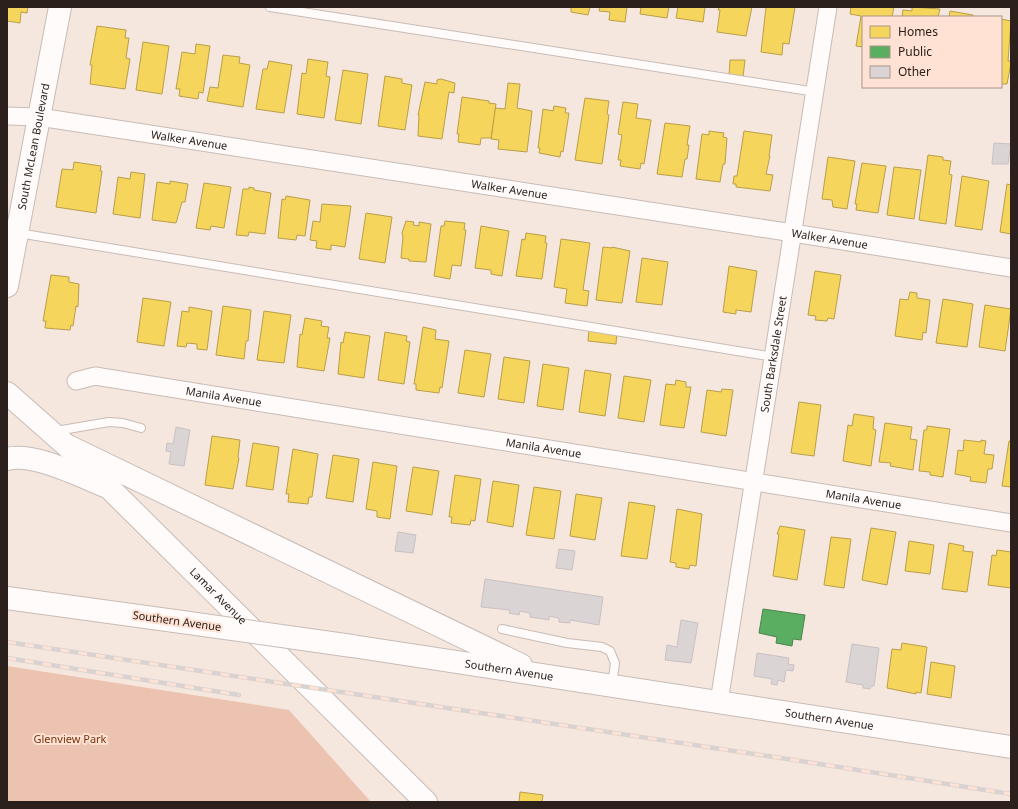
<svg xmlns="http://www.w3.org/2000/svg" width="1018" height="809" font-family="'Noto Sans',sans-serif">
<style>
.green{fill:#ecc3b0}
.homes{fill:#f6d55c;stroke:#b99f49}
.public{fill:#5aae61;stroke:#4c834c}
.building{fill:#dbd4d5;stroke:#c8c2c4}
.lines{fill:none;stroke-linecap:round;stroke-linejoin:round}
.service-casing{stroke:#c8bcb6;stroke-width:10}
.minor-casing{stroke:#c8bcb6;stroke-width:19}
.secondary-casing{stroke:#c8bcb6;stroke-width:24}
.primary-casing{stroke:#c8bcb6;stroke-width:24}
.service{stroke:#fefbfa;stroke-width:8}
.minor{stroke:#fefbfa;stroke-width:17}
.secondary{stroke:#fefbfa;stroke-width:22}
.primary{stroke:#fefbfa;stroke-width:22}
.rail-casing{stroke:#d8d3d1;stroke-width:4.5}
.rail{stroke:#ffe2d4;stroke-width:3;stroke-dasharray:9;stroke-linecap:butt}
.secondary-bridge-casing{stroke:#c8bcb6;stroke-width:24;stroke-linecap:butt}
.secondary-bridge{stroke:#fefbfa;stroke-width:22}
.labels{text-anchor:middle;stroke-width:4;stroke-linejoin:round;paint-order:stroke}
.street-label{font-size:11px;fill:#2b201c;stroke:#ffe2d4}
.park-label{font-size:11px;fill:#78340c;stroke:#ffe2d4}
</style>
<rect width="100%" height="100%" fill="#f5e6de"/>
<polygon class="green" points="7,666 289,710 371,802 7,802"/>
<g class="homes">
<polygon points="7,7 28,7 27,13 21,12 20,23 7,21"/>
<polygon points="571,7 590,7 588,15 571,12"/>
<polygon points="600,7 627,7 625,22 609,20 610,12 599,11"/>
<polygon points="641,7 669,7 667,18 640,14"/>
<polygon points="678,7 705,7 703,22 676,18"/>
<polygon points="719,7 752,7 746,36 717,32 720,10 718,10"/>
<polygon points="766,7 795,7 789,44 783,43 782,55 761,52"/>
<polygon points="851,7 894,7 892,17 863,17 863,47 856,46 861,16 850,14"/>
<polygon points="912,7 940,9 938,17 902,17 903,10 912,11"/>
<polygon points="950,11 973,15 973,17 945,17 949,17"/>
<polygon points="1001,19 1011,21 1008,61 1011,61 1011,63 1007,84 1001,84"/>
<polygon points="97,26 126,30 125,38 129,38 126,58 130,59 125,89 90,84 92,65 90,65"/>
<polygon points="143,42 169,46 162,94 136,90"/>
<polygon points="196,44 210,46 203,93 199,92 198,99 179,96 180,89 176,89 182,52 195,54"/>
<polygon points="223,55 240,57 239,63 250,65 243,107 207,101 210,87 218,88"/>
<polygon points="308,59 328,62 326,76 330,77 324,118 297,114 302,73 306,74"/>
<polygon points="730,60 745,60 743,77 729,77"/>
<polygon points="269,61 292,65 284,113 256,109 263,69 267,69"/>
<polygon points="343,70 368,74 361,124 335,120"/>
<polygon points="385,76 402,79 402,83 412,85 405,130 378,126"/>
<polygon points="441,79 455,83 454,93 449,92 442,139 418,136 419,115 418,115 425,82 437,84 437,80"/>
<polygon points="508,83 520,84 517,108 532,111 527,152 498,149 499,140 491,139 495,108 505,109"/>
<polygon points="462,97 489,101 489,103 496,104 491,138 481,138 480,145 458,142 459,134 457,134"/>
<polygon points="585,98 609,101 607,114 609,115 602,164 575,160"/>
<polygon points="623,102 638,104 636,118 651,120 644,164 641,163 640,169 620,166 621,160 618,160 622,135 618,134"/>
<polygon points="554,106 566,108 565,113 569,113 563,152 561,151 560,157 539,153 540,148 538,148 543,109 553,111"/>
<polygon points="665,123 690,126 687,145 689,145 687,159 685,159 682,177 657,174"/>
<polygon points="709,131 724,133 723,137 727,138 725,164 723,164 720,182 696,179 702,134 709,135"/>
<polygon points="744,131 772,135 769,156 770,156 766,174 773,175 770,191 736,187 736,184 733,184 734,176 737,176"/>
<polygon points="928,155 943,157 943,160 951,161 949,174 952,175 946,224 919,220"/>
<polygon points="828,157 855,161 847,209 833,207 832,200 822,199"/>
<polygon points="74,162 101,166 100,171 102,171 96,213 56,207 62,169 73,170"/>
<polygon points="862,163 886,166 878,213 856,210 857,204 855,204"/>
<polygon points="894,167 921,170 914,219 887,215"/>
<polygon points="131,172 145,174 140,218 113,214 118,177 130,179"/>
<polygon points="962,176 989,181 982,230 955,226"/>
<polygon points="170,181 188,184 185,202 182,202 176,223 152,220 157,182 170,184"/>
<polygon points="204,183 231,187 224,228 211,226 210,230 196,228"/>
<polygon points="1007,184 1011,185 1011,234 1000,232"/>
<polygon points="249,187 254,188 254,190 271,193 265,234 249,232 248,236 236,235 243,189 249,189"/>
<polygon points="286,196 310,200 305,236 297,235 296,240 278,238 282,199 285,200"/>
<polygon points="322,204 351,206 345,247 331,245 331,250 316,248 317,241 310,240 313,221 320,222"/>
<polygon points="366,213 392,217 385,263 359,259"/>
<polygon points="406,221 414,222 413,225 419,226 419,222 431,224 426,262 409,261 409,259 401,258 403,237 402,233"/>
<polygon points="445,221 465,223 464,230 466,230 461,266 452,265 450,279 434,276 441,226 444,226"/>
<polygon points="481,226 509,231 502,276 491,274 491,270 475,268"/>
<polygon points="526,233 546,236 545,243 547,243 542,279 516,276 522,239 525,240"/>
<polygon points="561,239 590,243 583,290 589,291 587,306 565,303 567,289 554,287"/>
<polygon points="603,247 612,248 612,247 630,251 622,303 596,300"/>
<polygon points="642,258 668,262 662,305 636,302"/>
<polygon points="729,266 757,271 751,312 736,310 736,314 723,312"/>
<polygon points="815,271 841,275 834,319 828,318 827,321 815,320 816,316 808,315"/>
<polygon points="51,275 69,277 69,282 79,284 78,307 76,306 73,326 71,325 70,330 45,328 46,321 43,321"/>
<polygon points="910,292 917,293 917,298 930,300 926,333 923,332 922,340 895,336 900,299 908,300"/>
<polygon points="143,298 171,302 164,346 137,342"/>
<polygon points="943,299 973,304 967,347 936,343"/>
<polygon points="985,305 1011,309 1005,351 979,347"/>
<polygon points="223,306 251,310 248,341 246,341 244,359 216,355"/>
<polygon points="189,307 212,311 207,350 197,349 197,344 187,343 186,347 177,346 182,311 189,312"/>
<polygon points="264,311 291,315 284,363 257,360"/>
<polygon points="305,318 322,321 321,326 329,327 327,338 330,338 324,371 297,367 300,334 302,335"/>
<polygon points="423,327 436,330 435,339 449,341 442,388 440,387 439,393 416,390 416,384 414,384"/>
<polygon points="589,329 617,332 616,344 588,341"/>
<polygon points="345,332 370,336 364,378 338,374 341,342 343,343"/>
<polygon points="385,332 407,336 406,341 410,342 404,384 378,380"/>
<polygon points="465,350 491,354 484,397 458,393"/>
<polygon points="504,357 530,361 524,403 498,399"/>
<polygon points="543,364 569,368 563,410 537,406"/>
<polygon points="585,370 611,374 605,416 579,412"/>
<polygon points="624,376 651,380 644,422 618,418"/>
<polygon points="676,380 686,382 686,387 691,387 684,428 660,425 666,384 675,385"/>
<polygon points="722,389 733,390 726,436 701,432 707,390 721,392"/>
<polygon points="799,402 821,405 814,456 791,453"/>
<polygon points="854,414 874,417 873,429 876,430 871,466 843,461 848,425 852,426"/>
<polygon points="885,423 912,427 910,439 917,440 913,470 890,466 891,463 879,462"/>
<polygon points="927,426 950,429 943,477 930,475 930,472 919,471 924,430 927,430"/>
<polygon points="212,436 240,440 238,457 239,458 233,489 205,485"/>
<polygon points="964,440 981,442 981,440 986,441 984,454 994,455 992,469 988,469 986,483 970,481 971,477 955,474 958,450 963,451"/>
<polygon points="1009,441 1011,441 1011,487 1002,486"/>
<polygon points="253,443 279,447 273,490 246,486"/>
<polygon points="293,449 318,454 312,497 309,497 308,504 288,502 289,494 286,494"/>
<polygon points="333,455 359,459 353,502 326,498"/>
<polygon points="373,462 397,466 390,519 377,517 377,511 366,509"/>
<polygon points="413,467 439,471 432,515 406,511"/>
<polygon points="455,475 481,479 475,521 471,520 470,525 451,523 452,517 449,517"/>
<polygon points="493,481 519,485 513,527 487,522"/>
<polygon points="534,487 561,491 554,539 526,535"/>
<polygon points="576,494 602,498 595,540 570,536"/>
<polygon points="629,502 655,506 647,559 621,556"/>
<polygon points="677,509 702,514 696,566 690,565 689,569 676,567 676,563 670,562"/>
<polygon points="780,526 805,530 797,580 773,576 779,534 777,534"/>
<polygon points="871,528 896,532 887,585 862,580"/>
<polygon points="831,537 851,539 844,588 824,585"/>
<polygon points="909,541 934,545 930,574 905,571"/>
<polygon points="949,543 964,546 963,551 973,552 967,592 942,589"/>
<polygon points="997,550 1011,552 1011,588 988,585 992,555 996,556"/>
<polygon points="902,643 927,647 921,693 916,692 916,694 887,688 892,649 901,650"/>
<polygon points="931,662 955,666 951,698 927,694"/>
<polygon points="520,792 543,795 542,802 519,802"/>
</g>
<polygon class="public" points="763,609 805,615 801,640 793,639 792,646 776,643 777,637 759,633"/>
<g class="building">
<polygon points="994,143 1011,144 1008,164 992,164"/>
<polygon points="176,427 190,430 184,466 169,464 171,452 166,451 167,443 173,444"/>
<polygon points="398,532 416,535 413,553 395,551"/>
<polygon points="559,549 575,551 572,570 556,568"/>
<polygon points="485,579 603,597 599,625 570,620 570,623 559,622 559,618 549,616 549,620 530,617 530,613 520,611 519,615 509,613 510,610 481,607"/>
<polygon points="681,620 698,623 691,663 665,660 667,645 677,647"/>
<polygon points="852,644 879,648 874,686 871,686 870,689 863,688 863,685 846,682"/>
<polygon points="757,653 789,658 788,664 794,665 793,671 786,670 784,682 778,680 777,685 771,684 772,679 754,676"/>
</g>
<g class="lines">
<defs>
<g id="service">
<polyline points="270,7 816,92"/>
<polyline points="18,233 774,357"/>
<polyline points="56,431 109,422 123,423 141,428"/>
<polyline points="502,629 567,643 602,647 610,651 615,663 612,685"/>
</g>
<g id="minor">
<path id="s1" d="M7,116L39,117L793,233L1011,268"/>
<path id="s2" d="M76,381L95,376L1011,523"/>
<path id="s3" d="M719,702L828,7"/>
</g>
<g id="secondary">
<path id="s4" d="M7,286L60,7"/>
<polyline points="70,447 521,665"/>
<path d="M7,459C35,452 84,478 110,488"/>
<polyline points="7,598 182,622"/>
<path id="s5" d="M352,646L1011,747"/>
</g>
<g id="primary">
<path id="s6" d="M7,393L67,446L426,802"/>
</g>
</defs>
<use href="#service" class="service-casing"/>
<use href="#minor" class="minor-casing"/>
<use href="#secondary" class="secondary-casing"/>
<use href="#primary" class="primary-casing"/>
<use href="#service" class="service"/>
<use href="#minor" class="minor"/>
<use href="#secondary" class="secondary"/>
<use href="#primary" class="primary"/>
<defs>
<g id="rail">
<polyline points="7,642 781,758 1011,794"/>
<polyline points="7,658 239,695"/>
</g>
</defs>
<use href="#rail" class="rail-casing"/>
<use href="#rail" class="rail"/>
<defs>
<polyline id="secondary-bridge" points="182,622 352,646"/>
</defs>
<use href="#secondary-bridge" class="secondary-bridge-casing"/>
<use href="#secondary-bridge" class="secondary-bridge"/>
</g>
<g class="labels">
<g class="street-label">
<text dy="4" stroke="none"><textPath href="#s1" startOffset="184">Walker Avenue</textPath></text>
<text dy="4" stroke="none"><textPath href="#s4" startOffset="142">South McLean Boulevard</textPath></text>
<text dy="4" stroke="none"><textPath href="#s1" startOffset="508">Walker Avenue</textPath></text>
<text dy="4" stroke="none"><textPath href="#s1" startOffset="832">Walker Avenue</textPath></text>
<text dy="4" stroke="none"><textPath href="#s3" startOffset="352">South Barksdale Street</textPath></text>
<text dy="4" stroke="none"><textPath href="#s2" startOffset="150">Manila Avenue</textPath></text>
<text dy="4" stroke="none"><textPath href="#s2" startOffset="474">Manila Avenue</textPath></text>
<text dy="4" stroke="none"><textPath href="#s2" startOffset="798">Manila Avenue</textPath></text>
<text dy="4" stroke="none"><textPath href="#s6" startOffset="293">Lamar Avenue</textPath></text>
<text transform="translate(177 621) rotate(8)" y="4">Southern Avenue</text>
<text dy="4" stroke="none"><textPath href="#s5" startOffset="159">Southern Avenue</textPath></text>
<text dy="4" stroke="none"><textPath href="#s5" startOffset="483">Southern Avenue</textPath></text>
</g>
<g class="park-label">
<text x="70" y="743">Glenview Park</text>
</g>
</g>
<rect width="1018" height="809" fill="none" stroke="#2b201c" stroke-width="16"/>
<rect x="862" y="16" width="140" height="72" fill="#ffe2d4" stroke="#aa948a"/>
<rect x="870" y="26" width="20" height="12" fill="#f6d55c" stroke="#aa948a"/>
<text x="898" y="36" font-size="12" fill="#2b201c">Homes</text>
<rect x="870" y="46" width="20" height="12" fill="#5aae61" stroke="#aa948a"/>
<text x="898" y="56" font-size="12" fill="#2b201c">Public</text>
<rect x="870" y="66" width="20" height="12" fill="#dbd4d5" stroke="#aa948a"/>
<text x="898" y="76" font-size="12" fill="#2b201c">Other</text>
</svg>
